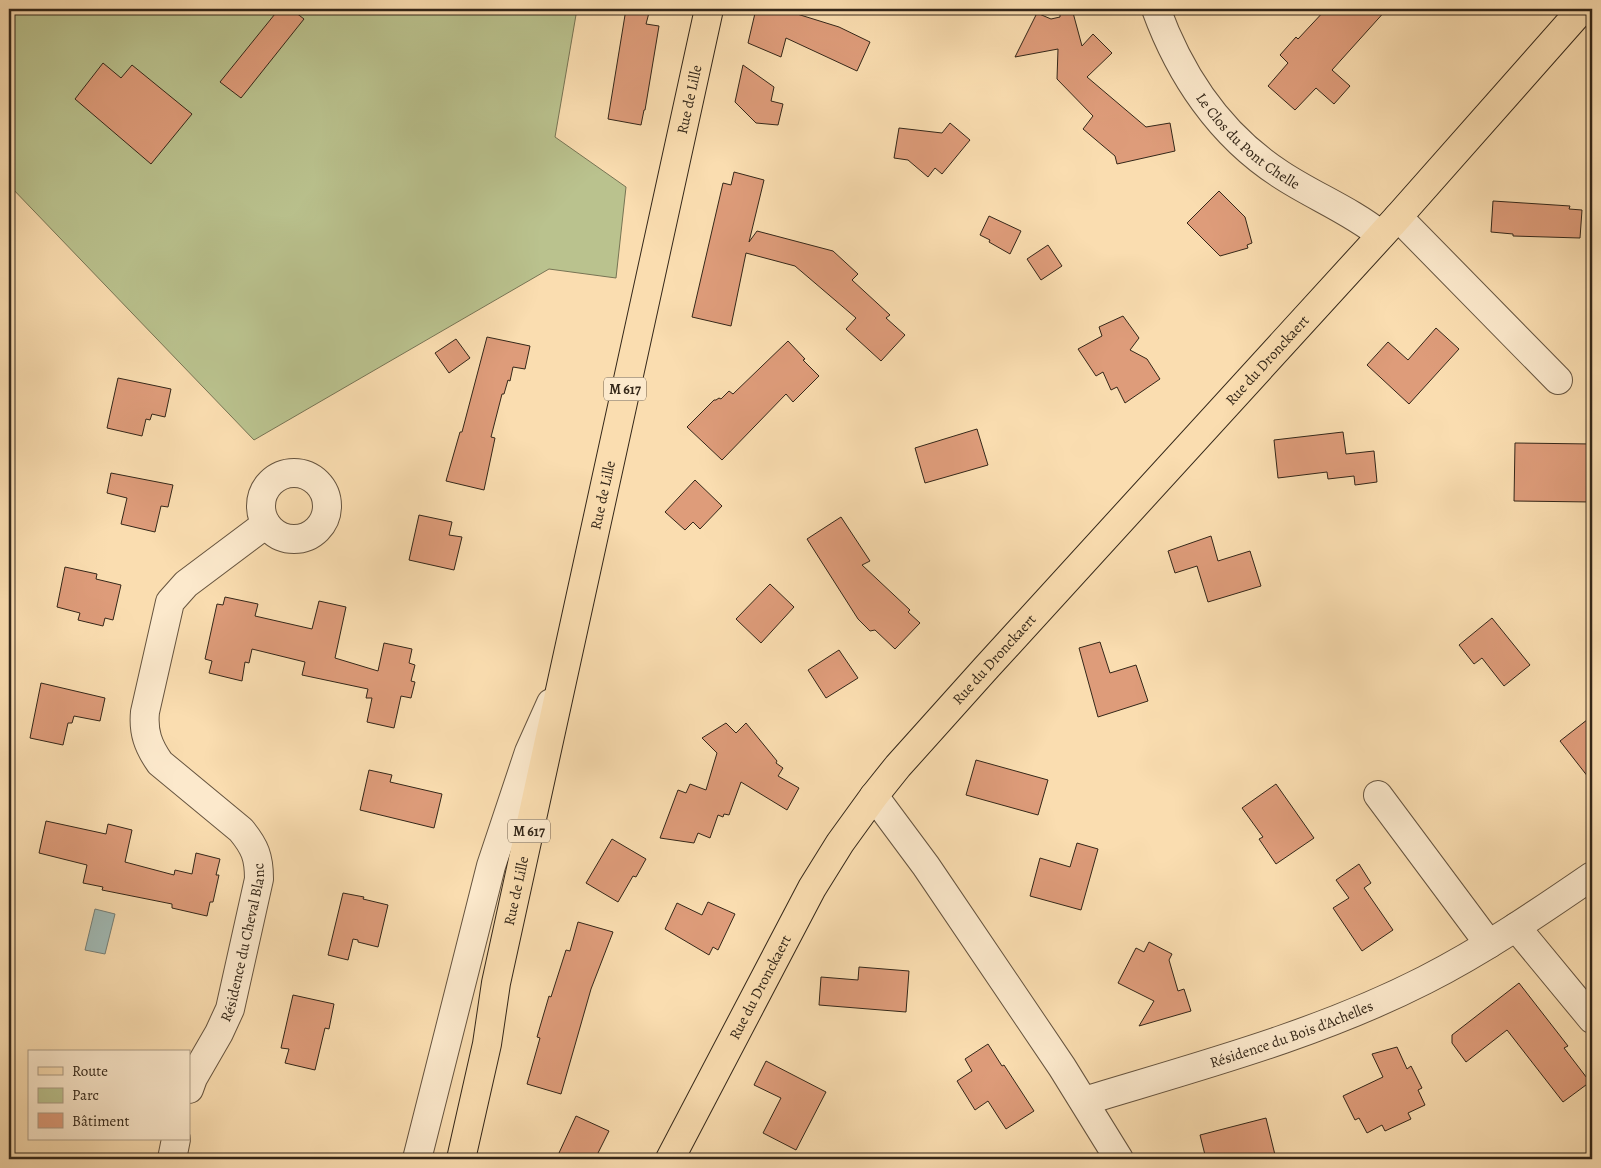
<svg xmlns="http://www.w3.org/2000/svg" width="1601" height="1168" font-family="Alegreya,serif">
<style>
.green{fill:#bac28e;stroke:#777454}
.water{fill:#a1bab5;stroke:#757f77}
.building{fill:#de9c7a;stroke:#342719}
.lines{fill:none;stroke-linecap:round;stroke-linejoin:round}
.minor-casing{stroke:#66543f;stroke-width:30}
.major-casing{stroke:#342719;stroke-width:30}
.minor{stroke:#fce9cc;stroke-width:28}
.major{stroke:#faddb0;stroke-width:28}
.labels{text-anchor:middle;stroke-width:4;stroke-linejoin:round;paint-order:stroke}
.shield{fill:#fce9cc;stroke:#70614f;stroke-width:1}
.shield-label{font-size:14px;font-weight:bold;fill:#342719}
.street-label{font-size:15px;fill:#342719;stroke:#fce9cc}
</style>
<rect width="100%" height="100%" fill="#faddb0"/>
<filter id="stains"><feTurbulence type="fractalNoise" baseFrequency=".004" numOctaves="4"/><feColorMatrix values="0 0 0 0 .2 0 0 0 0 .09 0 0 0 0 .02 0 0 0 .5 -.17"/></filter>
<radialGradient id="worn" r=".72"><stop offset=".6" stop-color="#630" stop-opacity="0"/><stop offset="1" stop-color="#630" stop-opacity=".3"/></radialGradient>
<polygon class="green" points="9,9 577,9 555,137 626,187 616,278 549,269 254,440 9,185"/>
<polygon class="water" points="95,909 115,914 105,954 85,950"/>
<g class="building">
<polygon points="279,9 291,9 304,19 241,98 220,82"/>
<polygon points="626,9 650,9 646,24 659,26 645,110 644,110 641,125 608,119"/>
<polygon points="756,9 781,9 839,27 870,42 857,71 786,38 781,57 748,43"/>
<polygon points="1060,9 1072,9 1082,46 1093,34 1112,53 1087,77 1146,127 1170,123 1175,151 1117,164 1115,156 1083,129 1093,116 1057,79 1058,49 1015,57 1037,13 1051,19 1060,17"/>
<polygon points="1326,9 1387,9 1332,70 1350,86 1334,104 1316,88 1295,110 1268,86 1288,63 1280,55 1296,37 1298,39"/>
<polygon points="103,63 121,78 132,65 192,114 151,164 75,99"/>
<polygon points="743,65 774,87 771,101 783,104 778,125 756,123 735,102"/>
<polygon points="950,123 970,140 942,174 935,168 928,177 908,160 894,158 899,128 942,133"/>
<polygon points="734,172 764,180 749,242 757,231 833,251 858,274 852,280 890,315 886,318 905,335 881,361 846,329 856,318 795,266 746,253 731,326 692,317 723,183 731,185"/>
<polygon points="1219,191 1245,217 1252,243 1247,245 1248,248 1220,256 1187,223"/>
<polygon points="1493,201 1570,206 1569,209 1582,210 1580,238 1513,236 1513,234 1491,232"/>
<polygon points="989,216 1021,231 1010,254 989,242 990,240 980,235"/>
<polygon points="1048,245 1062,266 1041,280 1027,259"/>
<polygon points="1123,316 1139,338 1130,350 1147,359 1160,379 1125,403 1117,387 1111,390 1103,372 1096,376 1078,349 1102,336 1099,327"/>
<polygon points="1436,328 1459,349 1409,404 1367,365 1388,342 1408,360"/>
<polygon points="487,337 530,346 525,369 513,367 510,381 508,380 504,394 502,394 491,437 495,438 484,490 446,481 460,432 462,432"/>
<polygon points="456,339 470,358 449,373 435,353"/>
<polygon points="788,341 805,359 803,360 819,376 793,402 786,394 722,460 687,427 714,400 716,400 719,398 721,399 729,391 733,394"/>
<polygon points="118,378 171,389 165,417 152,414 150,420 146,419 142,436 107,428"/>
<polygon points="977,429 988,465 925,483 915,448"/>
<polygon points="1343,432 1346,454 1374,451 1377,482 1355,485 1354,476 1328,479 1327,472 1278,478 1274,440"/>
<polygon points="1515,443 1592,444 1592,502 1514,501"/>
<polygon points="111,473 173,485 168,507 161,506 155,532 121,524 127,498 107,493"/>
<polygon points="695,480 722,506 700,529 693,522 685,530 665,512"/>
<polygon points="419,515 452,522 449,535 462,537 454,570 409,560"/>
<polygon points="841,517 870,561 862,565 910,610 908,612 920,623 895,649 875,630 870,631 858,619 807,539"/>
<polygon points="1211,536 1218,561 1250,551 1261,586 1208,602 1197,566 1175,573 1168,551"/>
<polygon points="65,567 97,574 96,579 121,585 113,620 105,618 103,626 78,620 80,613 57,607"/>
<polygon points="770,584 794,607 761,643 736,619"/>
<polygon points="225,597 258,604 255,616 312,629 319,601 346,607 335,658 378,671 384,643 412,649 409,663 415,665 411,681 415,682 411,698 401,696 394,728 367,722 372,698 366,698 368,689 302,675 305,662 252,649 249,663 245,662 242,681 209,673 212,661 205,659 217,604 223,605"/>
<polygon points="1492,618 1530,665 1504,686 1482,658 1474,664 1459,645"/>
<polygon points="1100,642 1110,673 1136,665 1148,701 1098,717 1079,648"/>
<polygon points="839,650 858,678 826,698 808,670"/>
<polygon points="41,683 105,698 100,721 74,716 72,723 68,723 63,745 30,738"/>
<polygon points="1592,716 1592,782 1560,741"/>
<polygon points="726,723 736,733 746,723 777,761 776,763 783,768 778,776 799,788 787,810 741,782 729,815 724,814 723,817 718,815 710,838 698,833 694,843 660,838 678,790 686,793 690,784 706,790 717,753 702,738"/>
<polygon points="976,760 1048,780 1038,815 966,795"/>
<polygon points="369,770 392,775 390,782 442,794 434,828 360,810"/>
<polygon points="1276,784 1314,838 1276,864 1259,839 1263,837 1242,808"/>
<polygon points="46,821 106,834 108,824 132,830 125,862 174,875 175,870 192,874 196,853 220,859 216,875 219,875 213,902 210,902 207,916 172,908 172,904 102,890 103,887 83,883 87,865 39,853"/>
<polygon points="612,839 646,859 636,877 633,876 618,902 586,883"/>
<polygon points="1077,843 1098,849 1081,910 1030,896 1040,858 1070,867"/>
<polygon points="1359,864 1371,883 1364,888 1393,930 1362,951 1333,908 1349,898 1336,880"/>
<polygon points="343,893 364,897 363,899 388,905 378,947 358,942 358,940 353,939 348,960 328,955"/>
<polygon points="708,902 735,914 718,950 713,947 709,955 665,929 677,903 702,915"/>
<polygon points="578,922 613,932 591,989 561,1094 527,1084 540,1038 537,1037 549,996 551,997 566,950 570,951"/>
<polygon points="1149,942 1172,954 1169,960 1178,991 1184,989 1191,1011 1139,1026 1154,1001 1118,983 1136,948 1144,952"/>
<polygon points="859,967 909,971 906,1012 819,1005 821,977 858,980"/>
<polygon points="1519,983 1568,1046 1564,1048 1590,1082 1563,1102 1507,1030 1466,1062 1452,1043 1452,1035"/>
<polygon points="293,995 334,1004 329,1029 325,1028 315,1070 285,1063 289,1049 281,1048"/>
<polygon points="988,1044 1002,1066 1004,1065 1034,1111 1006,1129 988,1101 975,1110 957,1081 972,1071 965,1059"/>
<polygon points="1397,1047 1407,1069 1411,1066 1422,1088 1418,1090 1425,1105 1408,1113 1411,1119 1385,1131 1382,1125 1367,1133 1359,1118 1355,1120 1343,1096 1383,1077 1372,1054"/>
<polygon points="766,1061 826,1092 796,1150 763,1133 781,1098 754,1085"/>
<polygon points="576,1116 609,1131 595,1159 571,1159 559,1153"/>
<polygon points="1266,1118 1276,1159 1206,1159 1200,1135"/>
</g>
<g class="lines">
<defs>
<g id="minor">
<path id="s1" d="M1156,9C1180,75 1220,135 1280,174C1313,196 1350,210 1381,235"/>
<polyline points="1398,217 1558,380"/>
<circle cx="294" cy="506" r="33"/>
<polyline points="1378,795 1489,944"/>
<polyline points="874,796 926,866 1062,1067 1119,1159"/>
<polyline points="1516,927 1592,1019"/>
<path id="s2" d="M189,1089L193,1078L219,1033L230,1009L259,879C259,857 255,847 241,830L160,763C148,746 143,732 145,712L170,602L186,584L266,524"/>
<path id="s3" d="M1084,1101C1199,1066 1317,1035 1425,980C1484,950 1538,913 1592,876"/>
<polyline points="172,1159 176,1139"/>
<polyline points="417,1159 491,866 529,752 551,703"/>
</g>
<g id="major">
<path id="s4" d="M461,1159L487,1044L496,983L709,9"/>
<path id="s5" d="M670,1159L812,888L840,843L874,796L898,766L986,668L1398,217L1582,9"/>
</g>
</defs>
<use href="#minor" class="minor-casing"/>
<use href="#major" class="major-casing"/>
<use href="#minor" class="minor"/>
<use href="#major" class="major"/>
</g>
<g class="labels">
<g class="shield">
<rect x="604" y="377.5" width="42" height="23" rx="4"/>
<rect x="508" y="819.5" width="42" height="23" rx="4"/>
</g>
<g class="shield-label">
<text x="625" y="394">M 617</text>
<text x="529" y="836">M 617</text>
</g>
<g class="street-label">
<text dy="5" stroke="none"><textPath href="#s4" startOffset="1084">Rue de Lille</textPath></text>
<text dy="5" stroke="none"><textPath href="#s1" startOffset="164">Le Clos du Pont Chelle</textPath></text>
<text dy="5" stroke="none"><textPath href="#s5" startOffset="1004">Rue du Dronckaert</textPath></text>
<text dy="5" stroke="none"><textPath href="#s4" startOffset="679">Rue de Lille</textPath></text>
<text dy="5" stroke="none"><textPath href="#s5" startOffset="599">Rue du Dronckaert</textPath></text>
<text dy="5" stroke="none"><textPath href="#s4" startOffset="274">Rue de Lille</textPath></text>
<text dy="5" stroke="none"><textPath href="#s2" startOffset="158">Résidence du Cheval Blanc</textPath></text>
<text dy="5" stroke="none"><textPath href="#s5" startOffset="194">Rue du Dronckaert</textPath></text>
<text dy="5" stroke="none"><textPath href="#s3" startOffset="218">Résidence du Bois d'Achelles</textPath></text>
</g>
</g>
<rect width="1601" height="1168" fill="none" stroke="#faddb0" stroke-width="30"/>
<rect x="10" y="10" width="1581" height="1148" fill="none" stroke="#342719" stroke-width="2.5"/>
<rect x="15" y="15" width="1571" height="1138" fill="none" stroke="#342719"/>
<rect x="28" y="1050" width="162" height="90" fill="#fce9cc" stroke="#ac9b84"/>
<rect x="38" y="1067" width="25" height="8" fill="#faddb0" stroke="#ac9b84"/>
<text x="72" y="1076" font-size="15" fill="#342719">Route</text>
<rect x="38" y="1088" width="25" height="15" fill="#bac28e" stroke="#ac9b84"/>
<text x="72" y="1100" font-size="15" fill="#342719">Parc</text>
<rect x="38" y="1113" width="25" height="15" fill="#de9c7a" stroke="#ac9b84"/>
<text x="72" y="1126" font-size="15" fill="#342719">Bâtiment</text>
<rect width="100%" height="100%" filter="url(#stains)"/>
<rect width="100%" height="100%" fill="url(#worn)"/>
</svg>
